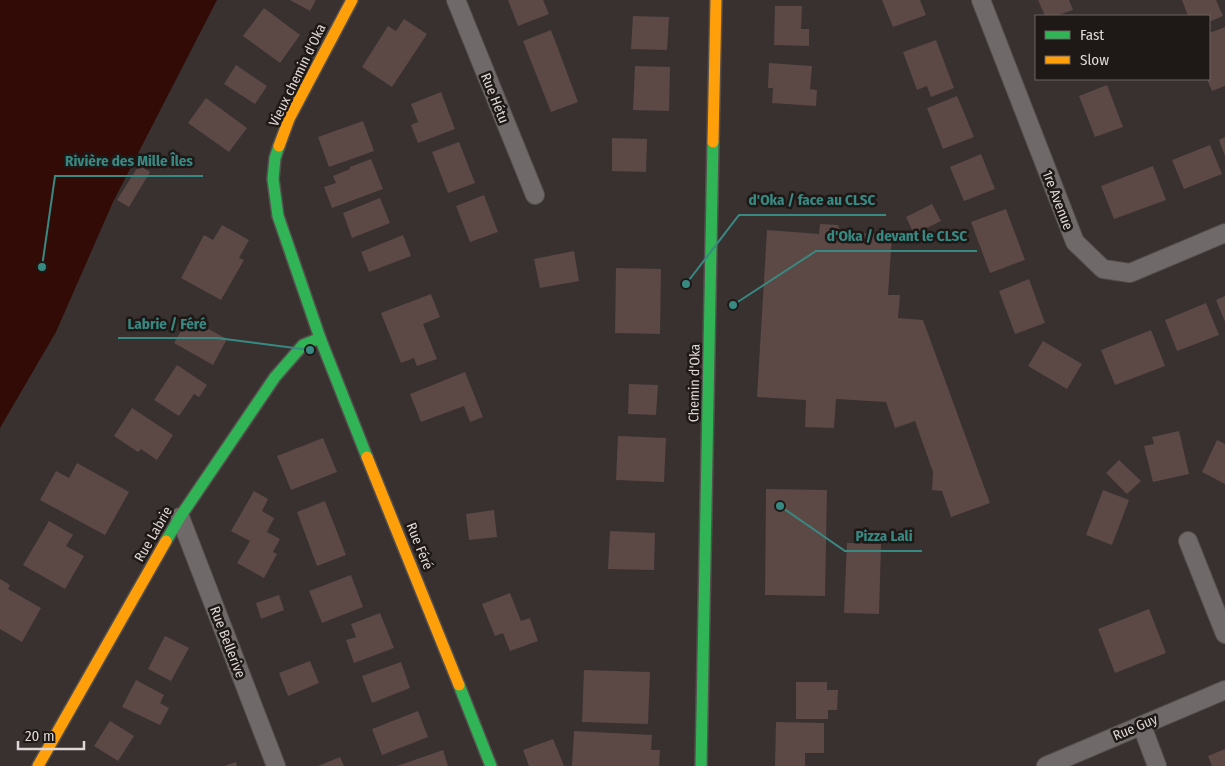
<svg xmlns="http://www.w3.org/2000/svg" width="1225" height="766" font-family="'Fira Sans Condensed',sans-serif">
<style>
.water{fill:#330b06}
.building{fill:#5c4845}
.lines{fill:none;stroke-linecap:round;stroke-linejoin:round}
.street-casing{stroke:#554f4e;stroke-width:20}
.fast-casing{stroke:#554f4e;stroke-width:14}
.slow-casing{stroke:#554f4e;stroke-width:14}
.street{stroke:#6f6a69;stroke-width:18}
.fast{stroke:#30b455;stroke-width:11}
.slow{stroke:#ff9f0a;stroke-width:11}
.labels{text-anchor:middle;stroke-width:5;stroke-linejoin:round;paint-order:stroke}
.street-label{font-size:14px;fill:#dfd7d5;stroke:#1e1817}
.leader{fill:none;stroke:#398983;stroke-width:2}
.callout-dot{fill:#398983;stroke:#1e1817;stroke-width:2}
.callout-label{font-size:15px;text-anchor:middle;font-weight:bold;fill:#398983;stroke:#1e1817;stroke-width:5;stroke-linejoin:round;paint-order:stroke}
</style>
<rect width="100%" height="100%" fill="#383130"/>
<polygon class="water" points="0,0 217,0 113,202 56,332 0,428"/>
<g class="building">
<polygon points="290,0 316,0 310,11"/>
<polygon points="508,0 543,0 549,14 518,26"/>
<polygon points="882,0 920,0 926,15 893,27"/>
<polygon points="1038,0 1069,0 1073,10 1056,16 1045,16"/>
<polygon points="1182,0 1216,0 1223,16 1209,22 1209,16 1188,16"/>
<polygon points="775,6 802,6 801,29 809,29 809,46 774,45"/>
<polygon points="264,8 300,35 280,63 243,36"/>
<polygon points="633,16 669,17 667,50 631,49"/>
<polygon points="404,19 427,34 392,87 362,67 388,26 396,31"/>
<polygon points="1225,27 1225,86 1212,91 1207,79 1209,79 1209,33"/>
<polygon points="551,30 578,102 551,112 523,41"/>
<polygon points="936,40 954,88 931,97 927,86 917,90 903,52"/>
<polygon points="769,63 812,66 810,89 817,90 816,106 772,103 773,88 768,88"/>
<polygon points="236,65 267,86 255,104 224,84"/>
<polygon points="635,66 670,67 669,111 633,110"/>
<polygon points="1107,85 1123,127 1095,137 1079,96"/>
<polygon points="441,92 455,129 418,143 411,125 418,122 411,104"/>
<polygon points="957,96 974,137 943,149 927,108"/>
<polygon points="206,98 247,128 229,152 188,123"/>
<polygon points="363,121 374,151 329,167 318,137"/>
<polygon points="1225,137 1225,156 1219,140"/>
<polygon points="612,138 647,139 646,172 612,171"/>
<polygon points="459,142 475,183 448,193 432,152"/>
<polygon points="1210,145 1222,174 1184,189 1172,160"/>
<polygon points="981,154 995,189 964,201 950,167"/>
<polygon points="371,159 383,189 332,208 324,187 336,183 333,176 350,169 350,167"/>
<polygon points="139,165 150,172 129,207 117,200"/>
<polygon points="1153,166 1166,200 1114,219 1101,186"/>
<polygon points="484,195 498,232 470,242 456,206"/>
<polygon points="380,198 390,223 352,238 343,213"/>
<polygon points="932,204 941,221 914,234 906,217"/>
<polygon points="1006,209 1025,260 990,273 971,222"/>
<polygon points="820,224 838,225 841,232 892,235 888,295 900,295 898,318 923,320 990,503 951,517 942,491 932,490 933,472 915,421 895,428 886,402 836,399 834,428 805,427 806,400 757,397 767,230 819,234"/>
<polygon points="222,225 249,240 239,258 244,260 221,300 181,278 204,235 213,240"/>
<polygon points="403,235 411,256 369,272 361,252"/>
<polygon points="574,251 579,281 540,288 534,259"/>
<polygon points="616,268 661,269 660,334 615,333"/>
<polygon points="1029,279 1045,323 1015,334 999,291"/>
<polygon points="431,294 440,317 423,324 437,359 417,366 414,358 401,363 381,313"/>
<polygon points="1225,296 1225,322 1216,300"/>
<polygon points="1206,303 1219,335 1177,351 1165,320"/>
<polygon points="188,318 227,339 213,365 174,343"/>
<polygon points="1151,330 1165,366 1115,385 1101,350"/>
<polygon points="1043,341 1082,364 1067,389 1028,366"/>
<polygon points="177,365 207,385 199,397 194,394 179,416 154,400"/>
<polygon points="465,372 483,417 470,422 464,406 421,422 410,394"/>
<polygon points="629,384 658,385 656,415 628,414"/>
<polygon points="132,408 173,435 157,460 141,449 138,452 114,436"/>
<polygon points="1179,431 1189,474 1153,482 1144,446 1154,444 1152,437"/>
<polygon points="618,436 666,438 664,482 616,480"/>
<polygon points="323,438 337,472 291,490 277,456"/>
<polygon points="1217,440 1225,444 1225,484 1202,472"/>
<polygon points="1119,460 1141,481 1127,494 1106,473"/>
<polygon points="77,463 129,492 105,535 40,500 56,471 69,478"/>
<polygon points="766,489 827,490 825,596 765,595"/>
<polygon points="1103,490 1129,500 1112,545 1086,535"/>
<polygon points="254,491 268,499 262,511 274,518 267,532 280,539 273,552 277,554 264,578 237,563 250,541 231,531"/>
<polygon points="325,501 346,555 317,566 297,512"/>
<polygon points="494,510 497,537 469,540 466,514"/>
<polygon points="49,521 73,535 66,546 84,556 65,589 23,565"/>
<polygon points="610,531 655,533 654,570 608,569"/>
<polygon points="847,543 881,544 879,614 844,613"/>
<polygon points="351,575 363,607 322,623 309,591"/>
<polygon points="0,579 10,585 8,589 41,608 22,642 0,629"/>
<polygon points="510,593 521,621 530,618 538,641 510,651 503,633 495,636 482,604"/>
<polygon points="279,595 284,610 261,619 256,603"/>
<polygon points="1149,609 1166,653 1115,673 1098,629"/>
<polygon points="380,613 394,648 354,663 346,640 356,637 351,624"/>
<polygon points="165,636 189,648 171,681 148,669"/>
<polygon points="310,661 319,683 288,696 279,673"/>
<polygon points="401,662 410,688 372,703 362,676"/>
<polygon points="584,670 650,672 648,724 582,722"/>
<polygon points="136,680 164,695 160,703 169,708 160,725 122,707"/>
<polygon points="796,682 827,682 827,690 838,690 837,710 828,710 828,719 796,719"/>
<polygon points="418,711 428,737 382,755 372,729"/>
<polygon points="110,721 134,736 118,761 94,746"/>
<polygon points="776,722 824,723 824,753 805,753 805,766 775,766"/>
<polygon points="574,731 652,735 651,750 660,750 659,766 572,766"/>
<polygon points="553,739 564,766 529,766 523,750"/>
<polygon points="1225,749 1225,766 1212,766 1208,756"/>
<polygon points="443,750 448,766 397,766"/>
<polygon points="340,757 344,766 318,766"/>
<polygon points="236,762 237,766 224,766"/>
</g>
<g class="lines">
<defs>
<g id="street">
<polyline points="456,0 535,195"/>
<polyline points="981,0 1075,242 1103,269 1130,273 1225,233"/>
<polyline points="180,517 276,766"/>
<polyline points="1188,541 1225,634"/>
<polyline points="1142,726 1157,766"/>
<polyline points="1046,766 1225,690"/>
</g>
<g id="fast">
<polyline points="279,146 275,158 273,179 278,216 320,338 367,457"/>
<polyline points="166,541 180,517 275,377 303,345 320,338"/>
<polyline points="459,685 491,766"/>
<polyline points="701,766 713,142"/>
</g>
<g id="slow">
<polyline points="713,142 716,0"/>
<polyline points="279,146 289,119 352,0"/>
<polyline points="367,457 459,685"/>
<polyline points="38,766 166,541"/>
</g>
</defs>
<use href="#street" class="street-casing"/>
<use href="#fast" class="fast-casing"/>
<use href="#slow" class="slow-casing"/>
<use href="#street" class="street"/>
<use href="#fast" class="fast"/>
<use href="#slow" class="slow"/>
</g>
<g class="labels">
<g class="street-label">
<text transform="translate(297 75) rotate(-64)" y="5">Vieux chemin d'Oka</text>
<text transform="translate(495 98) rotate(68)" y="5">Rue Hétu</text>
<text transform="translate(1058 200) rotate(69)" y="5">1re Avenue</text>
<text transform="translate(694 383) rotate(-89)" y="5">Chemin d'Oka</text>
<text transform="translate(153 534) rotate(-60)" y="5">Rue Labrie</text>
<text transform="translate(420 546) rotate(68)" y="5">Rue Féré</text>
<text transform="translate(228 642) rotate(69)" y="5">Rue Bellerive</text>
<text transform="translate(1135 727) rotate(-23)" y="5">Rue Guy</text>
</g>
</g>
<path class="leader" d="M42 267L55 176H203M686 284L739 215H886M733 305L816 251H977M310 350L217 338H118M780 506L845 551H922"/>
<g class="callout-dot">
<circle cx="42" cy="267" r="5"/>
<circle cx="686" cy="284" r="5"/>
<circle cx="733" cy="305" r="5"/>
<circle cx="310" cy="350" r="5"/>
<circle cx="780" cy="506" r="5"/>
</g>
<g class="callout-label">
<text x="129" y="166">Rivière des Mille Îles</text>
<text x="812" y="205">d'Oka / face au CLSC</text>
<text x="897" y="241">d'Oka / devant le CLSC</text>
<text x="167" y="329">Labrie / Féré</text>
<text x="884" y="541">Pizza Lali</text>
</g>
<rect x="1035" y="15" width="175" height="65" fill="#1e1817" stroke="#6b6463"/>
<rect x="1045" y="31" width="25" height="8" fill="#30b455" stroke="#6b6463"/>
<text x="1080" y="40" font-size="15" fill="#dfd7d5">Fast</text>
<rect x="1045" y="56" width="25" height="8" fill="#ff9f0a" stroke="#6b6463"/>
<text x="1080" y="65" font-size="15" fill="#dfd7d5">Slow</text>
<path d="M18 741v8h66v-8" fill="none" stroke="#dfd7d5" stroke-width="2.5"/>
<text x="25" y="741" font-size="15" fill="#dfd7d5" stroke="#1e1817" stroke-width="4" paint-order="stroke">20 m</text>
</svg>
